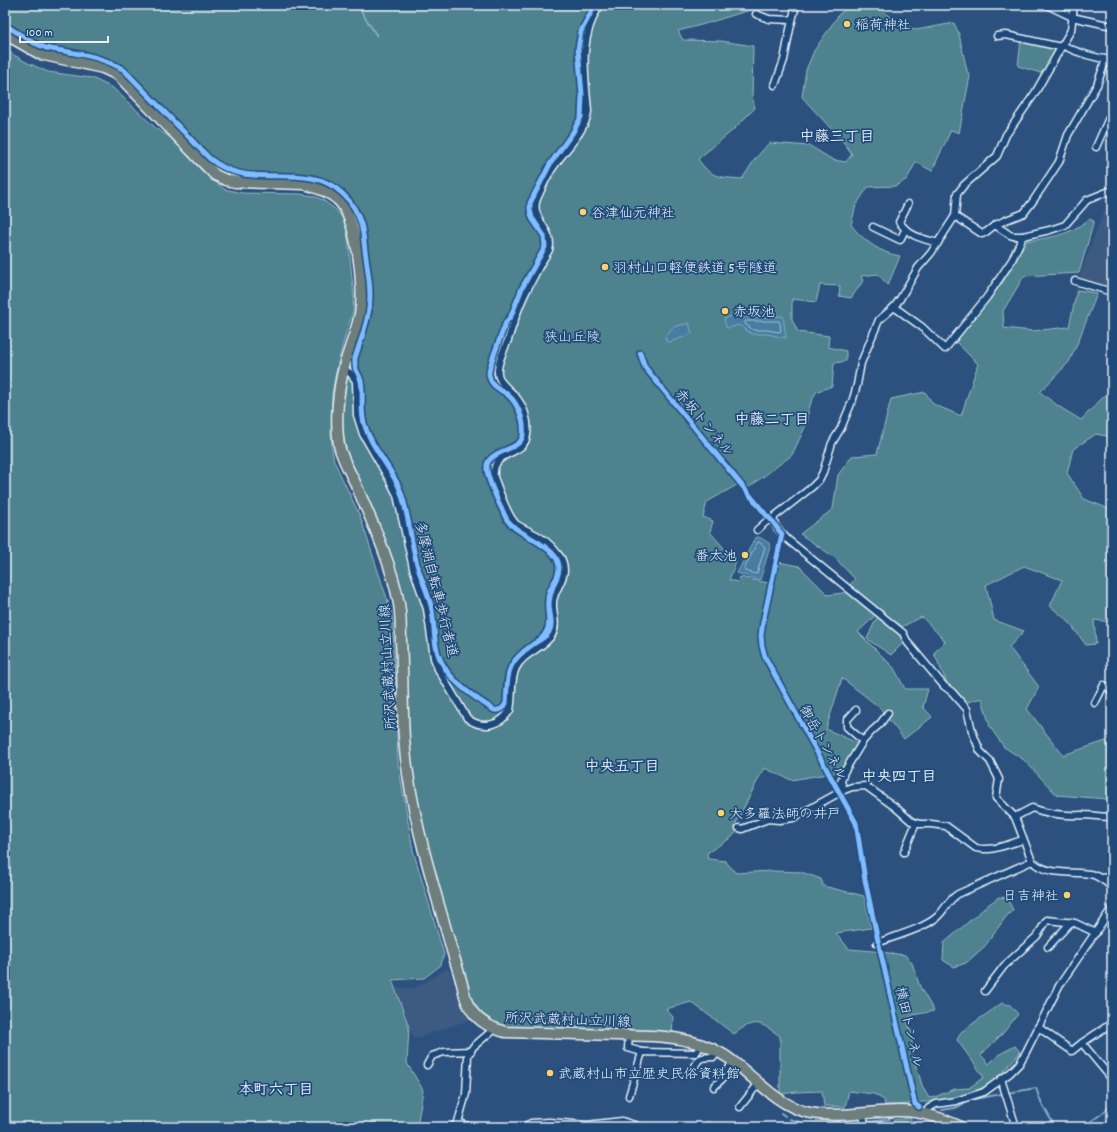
<svg xmlns="http://www.w3.org/2000/svg" width="1117" height="1132" font-family="Dekko,'Klee One',sans-serif">
<style>
.built{fill:#3e5a82}
.green{fill:#4e828e;stroke:#9bbac3}
.water{fill:#467da0;stroke:#87abc3}
.lines{fill:none;stroke-linecap:round;stroke-linejoin:round}
.shore{stroke:#a7c3d5;stroke-width:1}
.stream{stroke:#87abc3;stroke-width:2}
.minor-casing{stroke:#e8f1f8;stroke-width:9}
.primary-casing{stroke:#e8f1f8;stroke-width:13}
.minor{stroke:#1f4a7a;stroke-width:6}
.primary{stroke:#6d7e7c;stroke-width:10}
.cycleway-casing{stroke:#1f4a7a;stroke-width:8}
.cycleway{stroke:#80bcff;stroke-width:5}
.poi-dot{fill:#ffd166;stroke:#1f4a7a;stroke-width:1.5}
.labels{text-anchor:middle;stroke-width:3.5;stroke-linejoin:round;paint-order:stroke}
.poi-label{font-size:14px;fill:#e8f1f8;stroke:#1f4a7a;text-anchor:start}
.park-label{font-size:14px;fill:#d1e0e8;stroke:#1f4a7a}
.street-label{font-size:14px;fill:#e8f1f8;stroke:#1f4a7a}
.neighbourhood-label{font-size:15px;font-weight:bold;fill:#e8f1f8;stroke:#1f4a7a}
</style>
<rect width="100%" height="100%" fill="#2d517e"/>
<filter id="ink" filterUnits="userSpaceOnUse"><feTurbulence type="fractalNoise" baseFrequency=".025" numOctaves="2"/><feDisplacementMap in="SourceGraphic" scale="8" xChannelSelector="R" yChannelSelector="G"/><feConvolveMatrix kernelMatrix="1 2 1 2 8 2 1 2 1" color-interpolation-filters="sRGB"/></filter>
<g filter="url(#ink)">
<g class="built">
<polygon points="1110,194 1112,195 1112,289 1079,278"/>
<polygon points="446,969 450,971 459,1001 469,1020 414,1039 396,988 414,988 426,982"/>
</g>
<g class="green">
<path d="M5,5H751L750,10L701,25L678,31L683,40L721,41L753,46L752,96L755,108L733,130L698,159C711,179 721,177 742,179L755,159L769,143L810,146L833,160L846,162L852,154L845,144L802,97L806,70L814,51L840,13L854,5H882L884,12L896,21L916,30L954,23L959,34L967,71L970,76L959,133L951,130L932,171L916,162L907,179L896,186L868,187L856,205L851,225C864,241 880,253 900,256L888,285L878,274L861,276L863,281L851,298L839,296L840,286L820,285L816,302L792,299V319L798,332L829,336L828,347L846,351V361L834,363L832,386L816,392L810,405L807,423L792,455L748,488L742,482L707,502L703,517L713,521L710,532L736,562L729,580L738,582L740,577L773,584L778,562L799,566L828,595L843,593L855,579L834,557L800,534L833,509L838,475L852,456L877,454L891,399L925,392L933,404L961,416L978,364L956,342L1003,282L1027,241C1050,238 1070,235 1089,219L1094,221L1079,273L1024,276L1003,311L1004,328L1032,331L1069,327L1077,290L1085,291L1097,294L1075,349L1069,362L1040,392L1058,406L1081,420L1112,388V437L1096,434L1073,449L1067,473L1084,499L1112,510V622L1094,620L1096,644L1086,645L1068,621L1050,606L1062,580L1024,566L986,585L994,620L1024,631L1009,647L1039,687L1027,709L1063,755L1106,741L1112,752V779L1107,799L1057,795L1024,760L1004,747L990,727L982,698L964,703L947,683L934,653L945,641L922,617L901,627L877,614L858,632L894,668L905,689H928L923,707L932,717L904,739L879,707L842,678L826,729L859,744L839,772L791,780L764,768L736,823L738,830L732,837L707,853L708,859L725,861L736,873L773,871L801,872L821,879L823,886L864,896L871,928L836,933L849,949L873,951L905,955L912,963L920,987L934,1011L913,1015L906,1020L912,1033V1053L923,1088L929,1098L935,1097L954,1089L969,1088L984,1077L957,1040L961,1032L1002,1003L1010,1005L1018,1014L1004,1032L981,1055L989,1064L998,1055L1015,1046L1020,1052C1012,1062 1003,1073 993,1081C971,1097 943,1103 916,1102V1100H912V1103L901,1105H885L884,1100L874,1094L849,1091L845,1107L824,1106L822,1091L796,1092L780,1094V1036C760,1022 755,1018 734,1034L691,1002L666,1009L673,1017L672,1037L505,1032L474,1014L411,793L400,605L342,458L339,396L360,313L351,221L324,190L226,180L118,75L61,60L5,34Z"/>
<polygon points="1021,40 1057,47 1057,50 1044,74 1018,66"/>
<polygon points="5,50 26,62 48,72 92,78 113,88 158,130 170,137 201,170 224,189 242,193 300,194 314,196 323,200 335,209 342,217 347,230 354,296 353,312 348,326 338,362 332,393 331,432 332,448 334,461 360,516 391,611 393,624 398,763 413,850 444,954 441,965 424,978 392,980 409,1027 407,1063 423,1090 417,1127 5,1127 5,367 8,360 6,354 5,357"/>
<polygon points="877,617 906,640 891,655 867,639"/>
<polygon points="999,897 1007,898 1013,910 1005,918 985,946 966,963 954,967 943,960 944,943 988,905"/>
<polygon points="910,1118 916,1127 868,1127 867,1125 875,1122 893,1122 893,1120"/>
</g>
<g class="water">
<polygon points="735,315 752,318 783,316 786,338 767,334 752,334 739,325 728,328 726,327 724,319"/>
<polygon points="689,323 692,334 670,342 666,341 665,337 673,327"/>
<polygon points="759,537 769,543 770,547 760,580 737,573 755,538"/>
</g>
<g class="lines">
<g class="shore">
<polygon points="747,321 779,321 780,323 781,331 779,332 767,330 753,330 745,324 745,322"/>
<polygon points="759,542 765,547 757,573 755,574 745,571 744,569 757,543"/>
</g>
<g class="stream">
<polyline points="357,5 377,36"/>
<polyline points="974,1099 1036,1088 1040,1100 1055,1127"/>
<polyline points="942,1110 955,1108 969,1101"/>
<polyline points="781,1113 785,1116"/>
<polyline points="789,1119 802,1123"/>
<polyline points="845,1121 862,1122"/>
<polyline points="869,1122 890,1119"/>
<polyline points="832,1123 841,1121"/>
<polyline points="813,1124 827,1124"/>
<polyline points="1083,1127 1104,1112 1112,1104"/>
</g>
<defs>
<g id="minor">
<polyline points="1047,5 1072,17 1112,26"/>
<polyline points="756,14 769,19 792,20"/>
<polyline points="997,36 1006,35 1061,47"/>
<path d="M1062,45C1078,53 1094,58 1112,60"/>
<polyline points="775,85 784,60 790,29 796,5"/>
<polyline points="1096,147 1112,111"/>
<path d="M908,204L899,222C911,237 920,238 938,243"/>
<polyline points="955,216 982,234 986,232 995,225 1006,220 1024,213 1033,201 1059,162 1068,135 1097,85 1106,59"/>
<polyline points="995,225 1010,235 1013,236 1023,236 1050,230 1065,225 1087,200 1112,190"/>
<polyline points="873,227 900,240 905,230"/>
<polyline points="1075,281 1112,292"/>
<polyline points="894,307 922,327 945,349 987,297 1012,260 1023,236"/>
<path d="M344,369L350,373L356,381L357,415L363,434L390,481L397,495L413,568L427,609L434,658L438,669L467,718C482,730 501,726 510,710C513,696 510,680 516,668C523,653 543,649 552,635C558,625 552,613 553,602C554,591 563,582 564,571C564,565 562,558 558,554C551,544 540,536 529,531C525,529 520,527 516,524C506,514 499,490 494,477C491,449 525,457 527,435C529,421 524,406 515,396C508,388 496,381 498,369C499,359 504,350 508,340C513,324 518,308 526,292C531,282 536,273 541,263C544,258 547,254 549,250C555,230 529,219 537,199C542,188 547,175 555,165C565,150 587,129 588,111C585,75 578,38 600,5"/>
<path d="M773,520L777,528L787,539L903,633L908,643L944,686L952,692L967,709L972,731L980,751L990,761L999,779L996,798L1015,817L1032,861C1047,876 1071,871 1090,874C1098,875 1106,882 1112,887"/>
<polyline points="757,530 767,521 773,520 775,516 812,487 819,480 823,472 832,443 841,428 853,399 857,385 861,363 879,320 894,307 900,299 918,268 931,253 955,216 957,194 964,185 997,156 1006,135 1035,93 1071,30 1074,5"/>
<polyline points="1095,703 1104,685 1109,688 1112,692"/>
<polyline points="856,710 847,720 847,727 863,741"/>
<polyline points="844,790 841,782 844,772 863,741 872,731 880,724 888,713"/>
<path d="M1015,817L1032,808C1048,814 1064,816 1081,815C1091,815 1102,817 1112,817"/>
<path d="M739,828L742,829L768,819L779,820L793,818L844,790L852,787L866,786L895,807L911,821L919,824H931L946,826L976,848C992,852 1008,844 1023,840"/>
<polyline points="904,852 916,823"/>
<polyline points="1100,878 1112,877"/>
<path d="M877,943C895,936 923,929 937,917C945,910 948,900 958,894L1032,861"/>
<polyline points="1048,947 1071,922"/>
<polyline points="985,991 1004,966 1037,936 1047,920 1075,923 1096,933"/>
<polyline points="1038,1027 1072,1051 1082,1043 1112,1023"/>
<polyline points="629,1035 628,1048 642,1052"/>
<polyline points="1082,1043 1112,1079"/>
<polyline points="427,1065 432,1056 444,1052 471,1051"/>
<path d="M691,1074C699,1059 696,1057 714,1057L717,1052"/>
<polyline points="1001,1079 1016,1127"/>
<polyline points="714,1087 722,1079 733,1062"/>
<polyline points="629,1096 642,1052 696,1053 701,1045"/>
<polyline points="740,1107 759,1083"/>
<polyline points="863,1112 865,1127"/>
<polyline points="925,1114 929,1108 936,1104 956,1101 984,1092 1010,1073 1019,1064 1026,1052 1059,986 1112,908"/>
<polyline points="458,1122 470,1127"/>
<polyline points="708,1126 709,1127"/>
<polyline points="453,1127 458,1122 466,1094 468,1055 473,1047 494,1029"/>
<polyline points="523,1127 531,1123 549,1122 587,1125 622,1121 641,1127"/>
</g>
<path id="primary" d="M5,34L40,54L103,68L118,75L215,175L226,180L235,182L304,184C316,187 327,191 337,199C357,216 365,289 360,314C356,332 349,349 344,367C338,390 335,421 339,445C342,460 351,473 357,487C373,524 392,565 399,604C401,616 401,629 401,641C403,673 402,705 404,738C409,807 430,874 449,940C453,955 458,969 462,984C464,991 465,1000 469,1006C476,1020 491,1028 505,1032L652,1036C678,1037 704,1042 727,1057C753,1075 775,1104 806,1112C835,1119 870,1111 900,1111C922,1111 941,1118 961,1127"/>
</defs>
<use href="#minor" class="minor-casing"/>
<use href="#primary" class="primary-casing"/>
<use href="#minor" class="minor"/>
<use href="#primary" class="primary"/>
<defs>
<g id="cycleway">
<path d="M5,25L34,43L46,48C72,53 101,55 124,70L209,158C242,185 273,171 311,178C335,182 354,200 361,224C364,235 364,246 366,257C368,274 372,291 369,308C367,325 360,342 355,358C354,372 358,370 361,381C364,395 360,409 364,423C371,447 389,465 399,487C409,512 410,539 417,564C421,580 429,594 432,610C435,627 433,646 441,661C451,683 475,697 494,710C500,711 504,708 506,703C508,673 505,664 532,645C537,641 545,638 549,632C554,623 549,614 549,605C549,596 552,589 555,581C551,587 548,592 548,599C546,615 554,624 542,638"/>
<path d="M640,353L645,367L652,376L767,516C774,521 776,528 782,534L763,622L761,635L762,646L765,657L856,823L865,880L878,941"/>
<path d="M555,581C575,546 514,539 505,516C500,504 482,472 488,462C495,449 521,450 523,435C525,420 517,400 504,392C497,388 490,384 489,374C488,366 503,332 506,322L511,316L522,288L545,247L544,236L532,218L530,210V203L550,164L573,132L581,117L582,95L578,49L581,31L595,5"/>
<polyline points="879,945 915,1104 919,1107"/>
</g>
</defs>
<use href="#cycleway" class="cycleway-casing"/>
<use href="#cycleway" class="cycleway"/>
</g>
</g>
<g class="poi-dot">
<circle cx="847" cy="24" r="4"/>
<circle cx="583" cy="212" r="4"/>
<circle cx="605" cy="267" r="4"/>
<circle cx="725" cy="311" r="4"/>
<circle cx="745" cy="555" r="4"/>
<circle cx="721" cy="813" r="4"/>
<circle cx="1067" cy="895" r="4"/>
<circle cx="550" cy="1073" r="4"/>
</g>
<g class="labels">
<g class="poi-label">
<text x="855" y="29">稲荷神社</text>
<text x="591" y="217">谷津仙元神社</text>
<text x="613" y="272">羽村山口軽便鉄道 5号隧道</text>
<text x="733" y="316">赤坂池</text>
<text x="737" y="560" text-anchor="end">番太池</text>
<text x="729" y="818">大多羅法師の井戸</text>
<text x="1059" y="900" text-anchor="end">日吉神社</text>
<text x="558" y="1078">武蔵村山市立歴史民俗資料館</text>
</g>
<g class="park-label">
<text x="572" y="341">狭山丘陵</text>
</g>
<g class="street-label">
<text transform="translate(705 422) rotate(50)" y="5">赤坂トンネル</text>
<text transform="translate(437 589) rotate(76)" y="5">多摩湖自転車歩行者道</text>
<text transform="translate(387 667) rotate(-93)" y="5">所沢武蔵村山立川線</text>
<text transform="translate(824 742) rotate(61)" y="5">御岳トンネル</text>
<text transform="translate(568 1019) rotate(2)" y="5">所沢武蔵村山立川線</text>
<text transform="translate(910 1027) rotate(77)" y="5">横田トンネル</text>
</g>
<g class="neighbourhood-label">
<text x="837" y="141">中藤三丁目</text>
<text x="772" y="424">中藤二丁目</text>
<text x="622" y="771">中央五丁目</text>
<text x="899" y="781">中央四丁目</text>
<text x="276" y="1094">本町六丁目</text>
</g>
</g>
<rect width="1117" height="1132" fill="none" stroke="#1f4a7a" stroke-width="20"/>
<rect x="10" y="10" width="1097" height="1112" fill="none" stroke="#e8f1f8" stroke-width="1.5" filter="url(#ink)"/>
<path d="M20 36v6h88v-6" fill="none" stroke="#e8f1f8" stroke-width="2"/>
<text x="26" y="36" font-size="12" fill="#e8f1f8" stroke="#1f4a7a" stroke-width="3" paint-order="stroke">100 m</text>
</svg>
